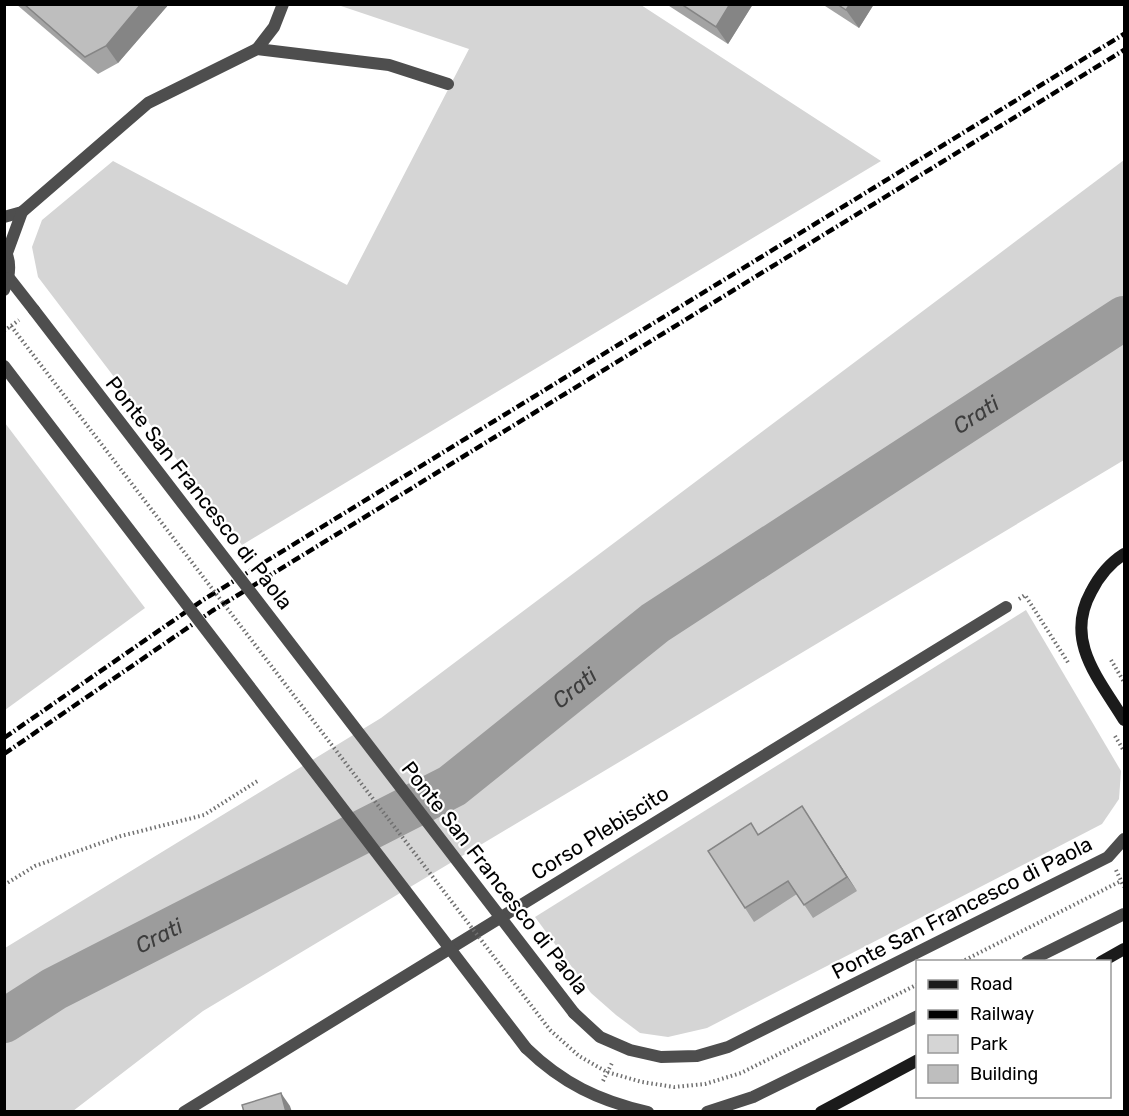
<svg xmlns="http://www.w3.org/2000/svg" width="1129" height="1116" font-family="Rubik,sans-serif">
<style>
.green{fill:#d5d5d5}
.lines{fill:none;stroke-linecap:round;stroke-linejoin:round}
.river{stroke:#9c9c9c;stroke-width:44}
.path{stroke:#707070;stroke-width:4;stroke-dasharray:1.5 3;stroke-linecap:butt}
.street{stroke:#4e4e4e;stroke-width:12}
.secondary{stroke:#1b1b1b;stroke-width:12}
.rail{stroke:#000;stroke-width:4.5;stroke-dasharray:9 3 1.5 3;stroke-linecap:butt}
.path-bridge{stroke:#707070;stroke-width:4;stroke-dasharray:1.5 3;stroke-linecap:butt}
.street-bridge{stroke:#4e4e4e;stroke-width:12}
.wall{fill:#a3a3a3}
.shaded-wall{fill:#858585}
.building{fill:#bebebe;stroke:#858585;stroke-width:1.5}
.labels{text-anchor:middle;stroke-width:4.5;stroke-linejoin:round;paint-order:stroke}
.street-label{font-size:21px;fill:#000;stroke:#fff}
.water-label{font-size:22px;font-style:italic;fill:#3d3d3d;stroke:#fff}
</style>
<rect width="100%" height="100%" fill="#fff"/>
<g class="green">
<polygon points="338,5 641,5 881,161 242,545 38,277 32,247 42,220 113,161 347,285 469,49"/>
<polygon points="1124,160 1124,460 203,1011 73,1111 5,1112 5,948 381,718"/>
<polygon points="5,423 145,608 5,710 4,710"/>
<polygon points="1026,610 1121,771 1119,799 1102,824 707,1028 668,1037 640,1033 616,1015 591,993 535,917"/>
</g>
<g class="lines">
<path class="river" id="s1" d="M4,1021L54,989L452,786L655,623L1124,318"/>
<g class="path">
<polyline points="4,331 19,320"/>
<polyline points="1019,599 1025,595 1069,664"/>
<polyline points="1111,660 1124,682"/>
<polyline points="1115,736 1124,751"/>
<polyline points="1116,870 1124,887"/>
<polyline points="4,885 35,866 121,836 204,815 259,780"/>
<polyline points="961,962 1121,881"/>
<polyline points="550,1030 579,1056 607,1072 642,1082 674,1087 705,1084 741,1073 918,984"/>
<polyline points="603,1081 613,1061"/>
</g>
<g class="street">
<polyline points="257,49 274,27 283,4"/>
<polyline points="4,217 22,212 148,103 257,49 389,65 448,84"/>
<path d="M4,248C12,262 10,276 4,290"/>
<polyline points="7,253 22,212"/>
<polyline points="9,278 34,310"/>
<polyline points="1027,962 1124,914"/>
<polyline points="574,1013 600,1037 630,1050 661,1057 697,1056 728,1047 1108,857 1124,839"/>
<path d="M526,1048C562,1083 599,1101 648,1112"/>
<polyline points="184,1112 1006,607"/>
<polyline points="707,1112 753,1097 918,1016"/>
</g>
<g class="secondary">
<path d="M1124,554C1110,563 1098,578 1091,592C1064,641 1099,679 1124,720"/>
<polyline points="1101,962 1124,949"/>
<polyline points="821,1112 918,1060"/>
</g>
<g class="rail">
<polyline points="4,738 203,600 1124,34"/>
<polyline points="4,754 212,611 1124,50"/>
</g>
<polyline class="path-bridge" points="11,326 550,1030"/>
<g class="street-bridge">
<polyline points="34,310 574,1013"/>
<polyline points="4,366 526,1048"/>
</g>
</g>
<g class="wall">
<polygon points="16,4 169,4 118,63 98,74"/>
<polygon points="666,4 753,4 728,44"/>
<polygon points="822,4 874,4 859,28"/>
<polygon points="802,806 857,891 813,918 797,894 754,922 745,908 758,834"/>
</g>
<g class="shaded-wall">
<polygon points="141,4 169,4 118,63 106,46"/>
<polygon points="730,4 753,4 728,44 716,27"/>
<polygon points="850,4 874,4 859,28 846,10"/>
<polygon points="802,806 811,820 857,891 847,877"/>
<polygon points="281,1093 290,1106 292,1112 286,1112"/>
</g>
<g class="building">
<polygon points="24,4 141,4 106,46 85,57"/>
<polygon points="681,4 730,4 716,27"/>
<polygon points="837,4 850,4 846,10"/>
<polygon points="802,806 847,877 804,905 788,881 745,908 708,851 751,823 758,835"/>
<polygon points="281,1093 286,1112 244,1112 242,1105"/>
</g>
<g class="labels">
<g class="street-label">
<text transform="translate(199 493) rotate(52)" y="7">Ponte San Francesco di Paola</text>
<text transform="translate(600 833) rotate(-32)" y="7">Corso Plebiscito</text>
<text transform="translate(495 878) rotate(52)" y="7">Ponte San Francesco di Paola</text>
<text transform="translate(962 908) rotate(-27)" y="7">Ponte San Francesco di Paola</text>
</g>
<g class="water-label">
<text dy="8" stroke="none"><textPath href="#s1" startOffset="1149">Crati</textPath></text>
<text dy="8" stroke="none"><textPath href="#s1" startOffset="663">Crati</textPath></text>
<text dy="8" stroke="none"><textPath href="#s1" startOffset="177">Crati</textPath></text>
</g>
</g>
<rect width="1129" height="1116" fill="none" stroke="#000000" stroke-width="12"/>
<rect x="916" y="960" width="195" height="138" fill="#ffffff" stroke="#999999" stroke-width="1.5"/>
<rect x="928" y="980" width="30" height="9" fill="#1b1b1b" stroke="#999999" stroke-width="1.5"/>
<text x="970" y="990" font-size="18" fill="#000000">Road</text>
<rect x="928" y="1010" width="30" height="9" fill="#000000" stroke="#999999" stroke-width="1.5"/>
<text x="970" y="1020" font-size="18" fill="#000000">Railway</text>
<rect x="928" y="1035" width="30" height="18" fill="#d5d5d5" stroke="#999999" stroke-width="1.5"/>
<text x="970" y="1050" font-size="18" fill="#000000">Park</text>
<rect x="928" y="1065" width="30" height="18" fill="#bebebe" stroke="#999999" stroke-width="1.5"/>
<text x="970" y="1080" font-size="18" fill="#000000">Building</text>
</svg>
